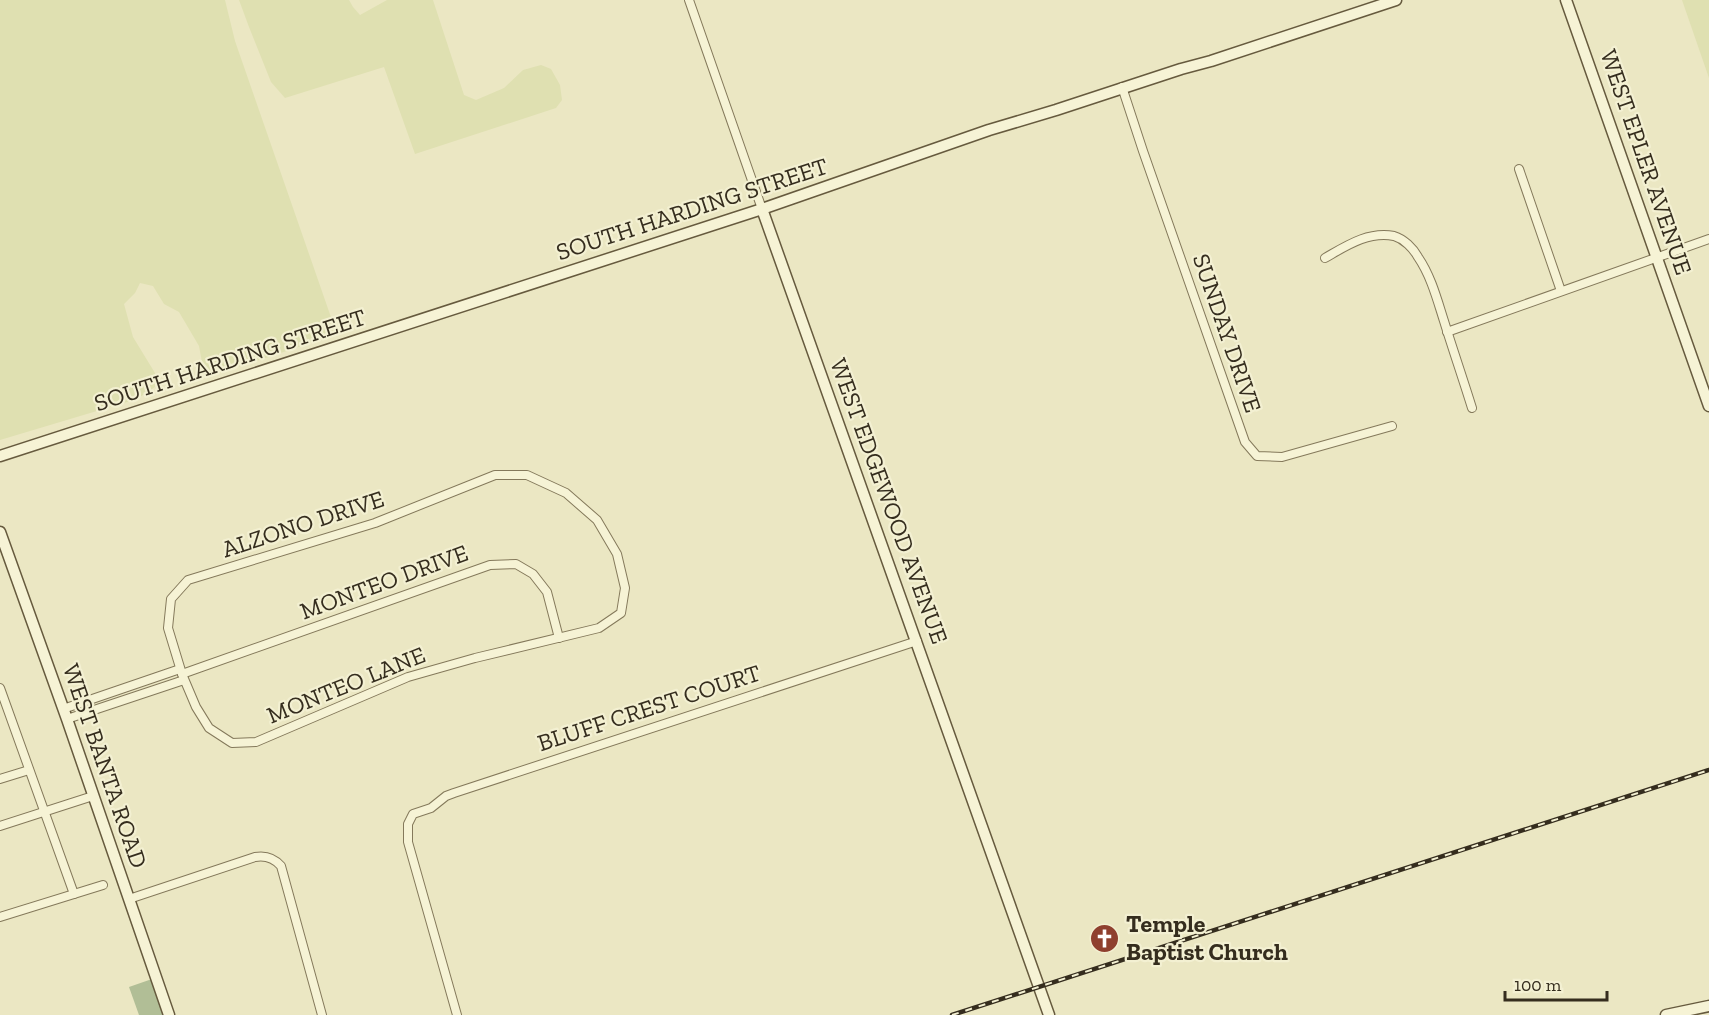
<svg xmlns="http://www.w3.org/2000/svg" width="1709" height="1015" font-family="'Zilla Slab',serif">
<style>
.farmland{fill:#dfe0b1}
.cemetery{fill:#b1be96}
.lines{fill:none;stroke-linecap:round;stroke-linejoin:round}
.street-casing{stroke:#84795b;stroke-width:10}
.secondary-casing{stroke:#665a3e;stroke-width:13}
.street{stroke:#f6f3d5;stroke-width:8}
.secondary{stroke:#f6f3d5;stroke-width:10}
.rail-casing{stroke:#352d1e;stroke-width:4.5}
.rail{stroke:#f3f0d2;stroke-width:2;stroke-dasharray:7;stroke-linecap:butt}
.labels{text-anchor:middle;stroke-width:4.5;stroke-linejoin:round;paint-order:stroke}
.street-label{font-size:24px;fill:#352d1e;stroke:#f3f0d2}
.poi-label{font-size:24px;font-weight:bold;fill:#352d1e;stroke:#f3f0d2;text-anchor:start}
</style>
<rect width="100%" height="100%" fill="#ebe7c3"/>
<g class="farmland">
<polygon points="0,0 225,0 235,41 333,323 333,330 328,335 320,340 220,373 209,370 202,362 199,346 179,312 164,304 153,286 140,283 135,293 124,304 133,337 155,373 155,387 137,399 0,440"/>
<polygon points="239,0 349,0 353,7 360,15 387,0 433,0 464,95 476,100 504,88 523,70 541,65 551,69 560,85 562,100 556,108 415,154 384,67 285,98 271,82 249,27"/>
<polygon points="1682,0 1709,0 1709,78"/>
</g>
<polygon class="cemetery" points="152,979 165,1015 139,1015 129,987"/>
<g class="lines">
<defs>
<g id="street">
<polyline points="689,0 762,209"/>
<polyline points="1122,87 1143,151 1245,442 1257,456 1282,457 1392,426"/>
<polyline points="1519,169 1561,291"/>
<path d="M1325,258C1346,246 1368,231 1394,236C1404,239 1413,248 1418,257C1431,276 1437,299 1444,321C1453,350 1463,379 1472,408"/>
<polyline points="1447,332 1709,239"/>
<polygon points="495,475 527,475 566,493 597,520 617,554 625,588 621,613 599,628 475,658 408,677 256,742 232,743 209,728 196,707 182,674 168,628 171,599 188,580 375,523"/>
<polyline points="182,674 490,565 516,564 533,574 547,592 559,638"/>
<polyline points="0,688 74,894"/>
<polyline points="63,709 180,669"/>
<polyline points="67,719 184,680"/>
<polyline points="0,779 29,770"/>
<polyline points="0,826 93,796"/>
<path d="M129,899L255,857C266,855 274,858 281,866L322,1015"/>
<polyline points="0,917 103,885"/>
<polyline points="457,1015 408,842 408,824 413,814 431,808 446,796 454,793 917,641"/>
</g>
<g id="secondary">
<polyline points="1566,0 1709,406"/>
<polyline points="762,209 1049,1015"/>
<polyline points="0,456 762,209 989,130 1056,110 1181,69 1211,61 1396,0"/>
<polyline points="0,532 67,719 169,1015"/>
<polyline points="1666,1015 1709,1006"/>
</g>
</defs>
<use href="#street" class="street-casing"/>
<use href="#secondary" class="secondary-casing"/>
<use href="#street" class="street"/>
<use href="#secondary" class="secondary"/>
<defs>
<polyline id="rail" points="952,1015 1709,770"/>
</defs>
<use href="#rail" class="rail-casing"/>
<use href="#rail" class="rail"/>
</g>
<defs>
<symbol id="church-disc" viewBox="-11 -11 22 22"><circle r="9.5" fill="#8f402e" stroke="#f3f0d2"/><path d="M-1.2-6h2.4v3.5h3.3v2.4h-3.3V6h-2.4V-.1h-3.3v-2.4h3.3Z" fill="#fff"/></symbol>
</defs>
<g fill-rule="evenodd">
<use href="#church-disc" x="1088" y="922" width="33" height="33"/>
</g>
<g class="labels">
<g class="street-label">
<text transform="translate(1646 162) rotate(71)" y="8">WEST EPLER AVENUE</text>
<text transform="translate(692 209) rotate(-18)" y="8">SOUTH HARDING STREET</text>
<text transform="translate(1227 333) rotate(71)" y="8">SUNDAY DRIVE</text>
<text transform="translate(230 360) rotate(-18)" y="8">SOUTH HARDING STREET</text>
<text transform="translate(889 501) rotate(70)" y="8">WEST EDGEWOOD AVENUE</text>
<text transform="translate(303 524) rotate(-18)" y="8">ALZONO DRIVE</text>
<text transform="translate(384 582) rotate(-20)" y="8">MONTEO DRIVE</text>
<text transform="translate(346 685) rotate(-22)" y="8">MONTEO LANE</text>
<text transform="translate(649 708) rotate(-18)" y="8">BLUFF CREST COURT</text>
<text transform="translate(105 766) rotate(71)" y="8">WEST BANTA ROAD</text>
</g>
<g class="poi-label">
<text x="1126" y="932">Temple<tspan x="1126" dy="28">Baptist Church</tspan></text>
</g>
</g>
<path d="M1505 991v9h102v-9" fill="none" stroke="#352d1e" stroke-width="3"/>
<text x="1514" y="991" font-size="18" fill="#352d1e" stroke="#f3f0d2" stroke-width="4.5" paint-order="stroke">100 m</text>
</svg>
